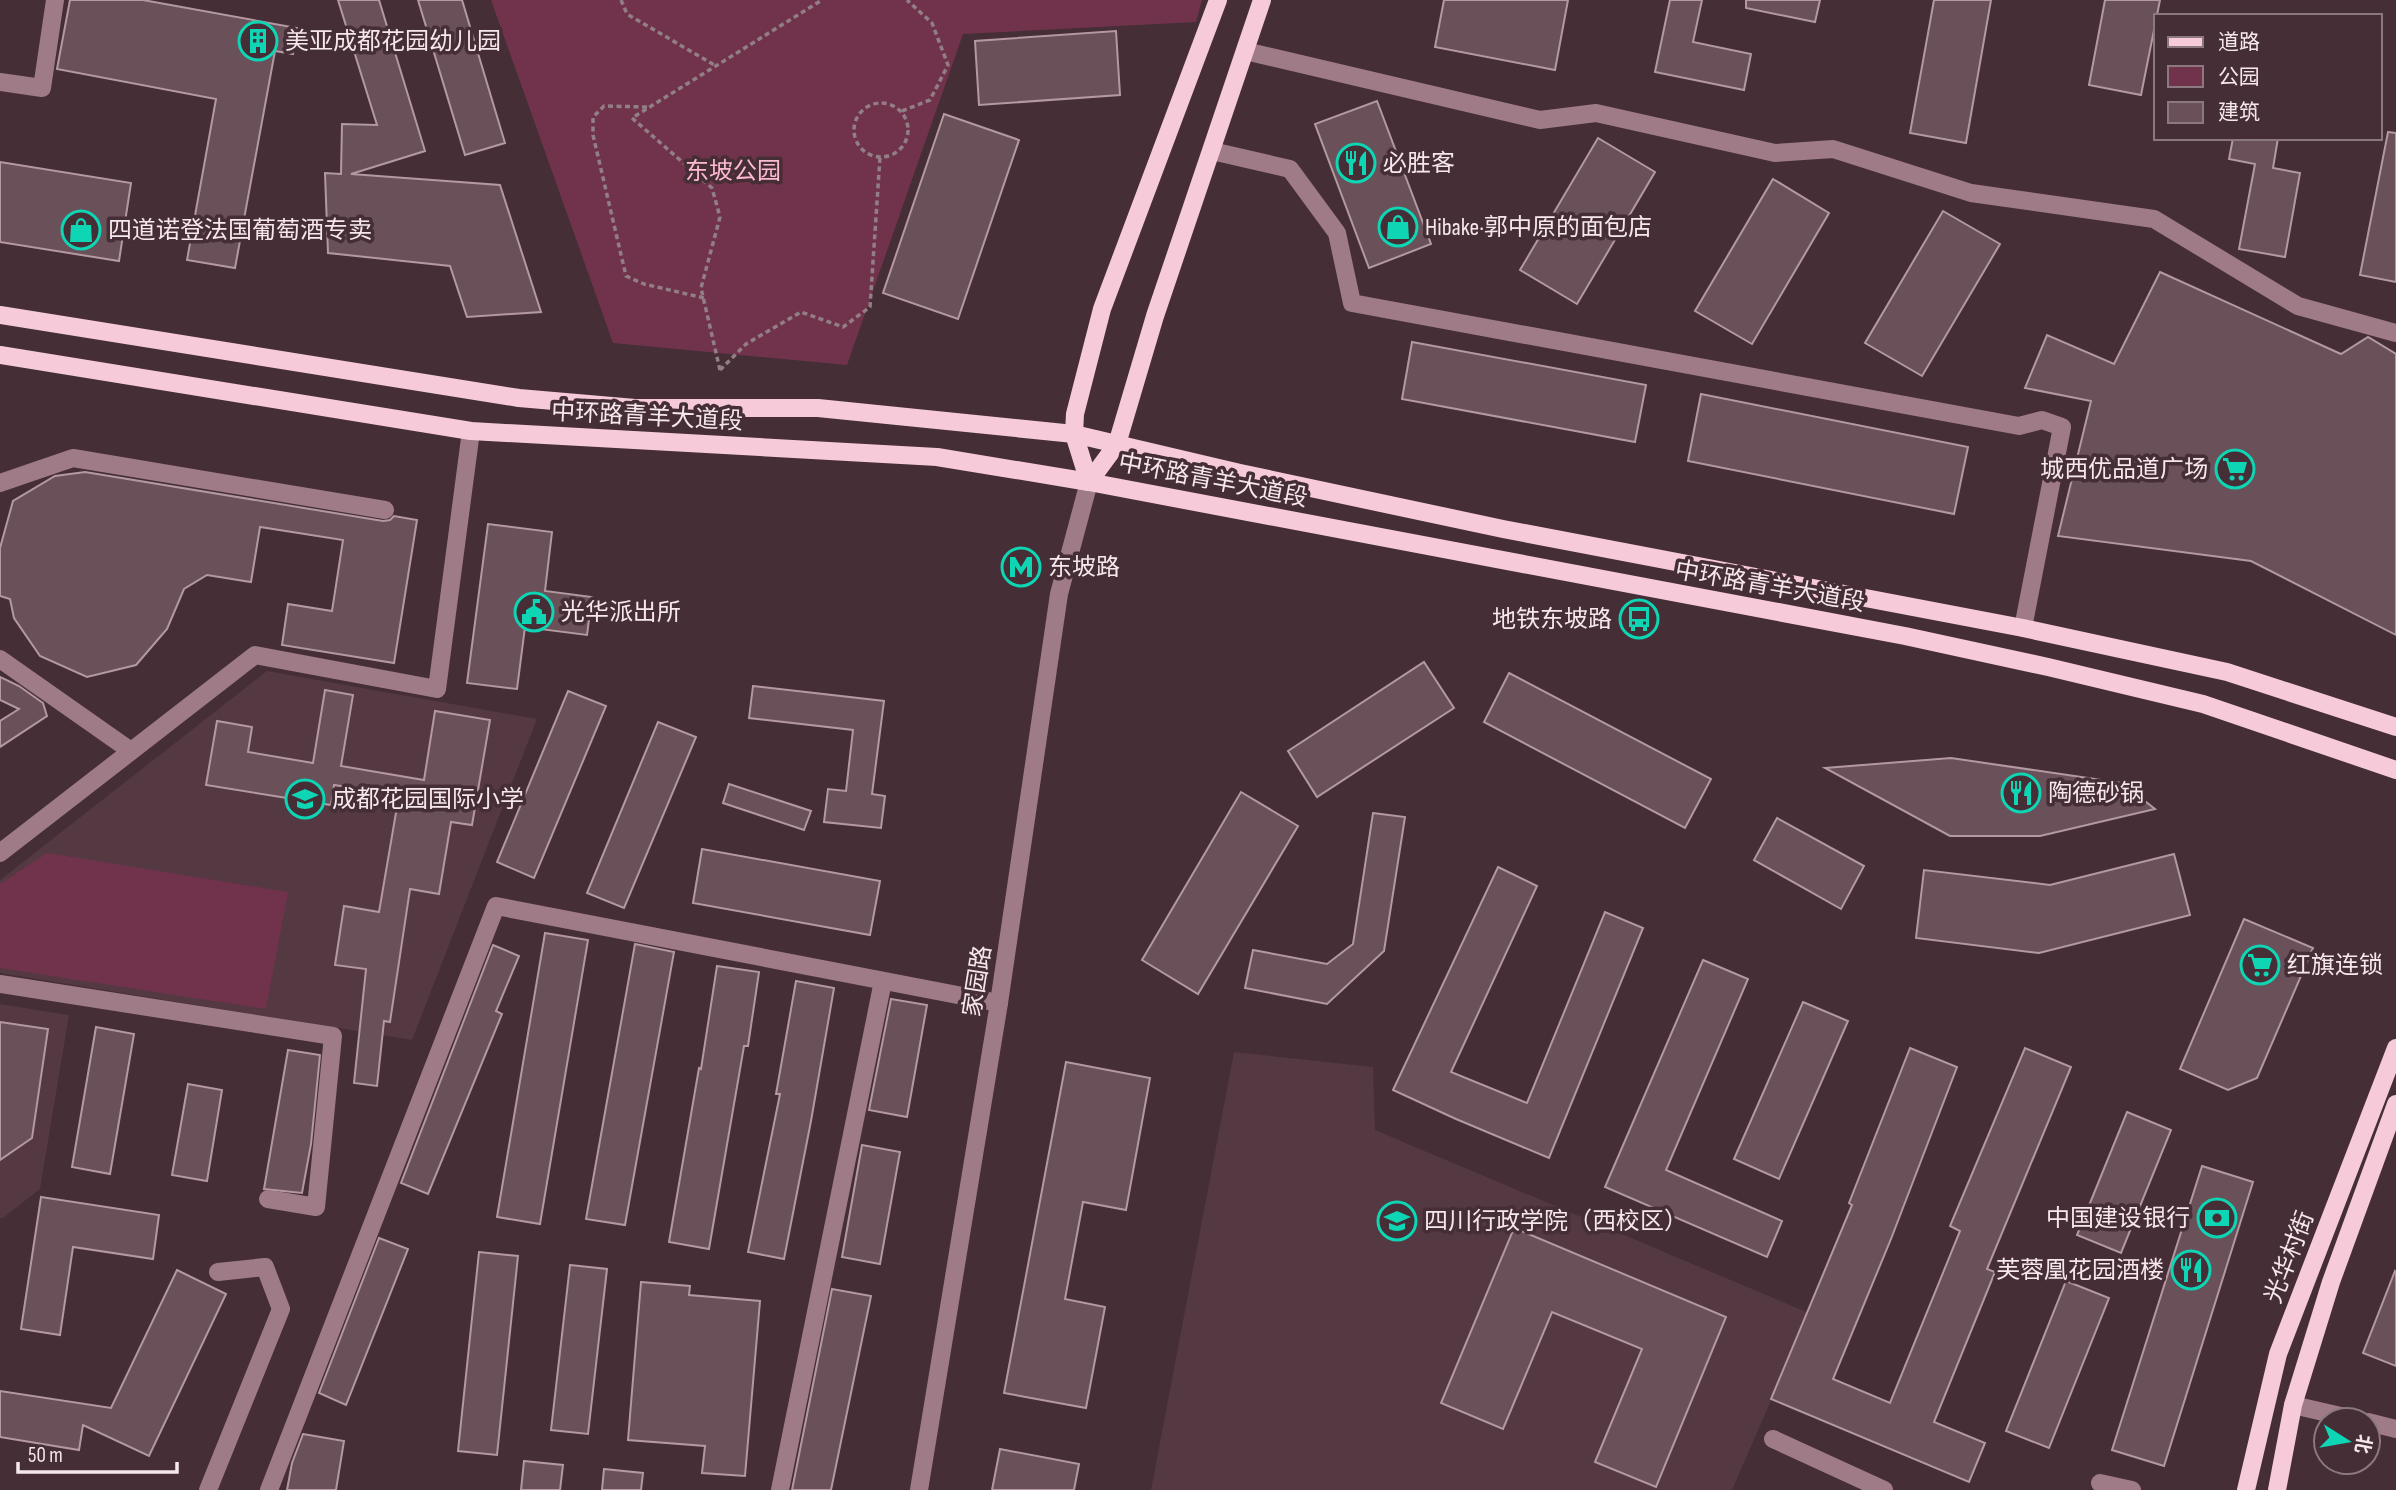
<svg xmlns="http://www.w3.org/2000/svg" width="2396" height="1490" font-family="'Sofia Sans Condensed','Noto Sans SC',sans-serif">
<style>
.built{fill:#543842}
.green{fill:#71334c}
.building{fill:#695059;stroke:#b498a2;stroke-width:2}
.lines{fill:none;stroke-linecap:round;stroke-linejoin:round}
.path{stroke:#927e85;stroke-width:3.5;stroke-dasharray:5 3.5;stroke-linecap:butt}
.minor{stroke:#9f7b88;stroke-width:18}
.major{stroke:#f6cad9;stroke-width:18}
.labels{text-anchor:middle;stroke-width:7;stroke-linejoin:round;paint-order:stroke}
.poi-label{font-size:24px;fill:#f6e7ec;stroke:#452e36;text-anchor:start}
.park-label{font-size:24px;fill:#fcbad1;stroke:#452e36}
.street-label{font-size:24px;fill:#f6e7ec;stroke:#452e36}
</style>
<rect width="100%" height="100%" fill="#452e36"/>
<g class="built">
<polygon points="267,671 537,719 412,1040 0,973 0,880"/>
<polygon points="0,1004 69,1015 40,1189 3,1218 0,1218"/>
<polygon points="1234,1052 1373,1067 1375,1130 1809,1313 1732,1490 1151,1490"/>
</g>
<g class="green">
<polygon points="491,0 1202,0 1196,22 963,34 847,365 613,343"/>
<polygon points="47,853 288,892 266,1009 0,968 0,884"/>
</g>
<g class="building">
<polygon points="70,0 143,0 297,28 293,54 275,51 235,268 187,260 216,99 57,69"/>
<polygon points="338,0 379,0 425,151 351,174 500,185 541,312 467,317 450,266 328,253 325,173 341,174 342,124 377,125"/>
<polygon points="418,0 462,0 505,143 465,155"/>
<polygon points="1444,0 1568,0 1555,70 1435,47"/>
<polygon points="1670,0 1702,0 1693,42 1751,54 1744,90 1655,72"/>
<polygon points="1746,0 1820,0 1815,22 1746,8"/>
<polygon points="1934,0 1991,0 1966,143 1910,133"/>
<polygon points="2105,0 2160,0 2141,95 2089,85"/>
<polygon points="1116,31 1120,95 979,105 975,41"/>
<polygon points="1377,101 1431,244 1369,268 1315,124"/>
<polygon points="944,114 1019,140 958,319 883,293"/>
<polygon points="2388,132 2396,133 2396,282 2360,275"/>
<polygon points="1598,138 1655,172 1577,304 1520,270"/>
<polygon points="2233,138 2278,138 2273,168 2300,173 2285,257 2239,249 2255,164 2229,159"/>
<polygon points="0,162 131,183 119,261 0,242"/>
<polygon points="1773,179 1829,213 1752,344 1695,311"/>
<polygon points="1943,211 2000,244 1922,376 1865,343"/>
<polygon points="2160,272 2341,354 2368,337 2396,354 2396,635 2251,561 2058,536 2091,401 2025,388 2047,335 2114,364"/>
<polygon points="1412,342 1646,385 1635,442 1402,399"/>
<polygon points="1701,394 1968,447 1954,514 1688,461"/>
<polygon points="85,472 383,521 390,520 394,516 417,520 394,663 282,645 288,604 332,611 343,540 260,527 251,582 207,575 184,589 167,629 136,665 87,677 40,656 14,618 10,599 0,596 0,548 13,501 55,476"/>
<polygon points="488,524 552,532 545,591 592,597 587,635 525,627 517,689 467,683"/>
<polygon points="1424,662 1454,708 1317,797 1288,751"/>
<polygon points="1509,673 1711,779 1685,828 1484,722"/>
<polygon points="0,677 19,686 43,703 47,716 0,747 0,721 19,709 0,700"/>
<polygon points="753,686 884,701 872,794 885,796 881,828 824,822 828,789 846,791 853,730 749,718"/>
<polygon points="325,690 353,695 341,766 424,780 435,711 490,720 472,825 451,822 439,894 410,889 390,1022 384,1021 377,1086 354,1083 366,969 335,965 344,906 379,912 399,795 334,785 331,805 206,785 217,721 252,727 248,752 313,763"/>
<polygon points="568,691 606,706 534,878 497,862"/>
<polygon points="658,722 696,737 624,908 587,893"/>
<polygon points="1951,758 2122,783 2155,809 2040,836 1950,836 1825,768"/>
<polygon points="729,784 811,811 804,830 723,803"/>
<polygon points="1241,792 1298,826 1198,994 1142,960"/>
<polygon points="1373,813 1405,817 1384,951 1327,1004 1245,988 1253,950 1327,964 1353,944"/>
<polygon points="1777,818 1864,866 1841,909 1754,860"/>
<polygon points="702,849 880,881 870,935 693,903"/>
<polygon points="2174,854 2190,915 2039,953 1916,938 1924,870 2050,885"/>
<polygon points="1498,867 1537,886 1451,1072 1527,1103 1605,912 1643,928 1549,1158 1456,1119 1393,1090"/>
<polygon points="2244,919 2313,948 2257,1078 2228,1090 2180,1069"/>
<polygon points="545,933 588,940 540,1224 497,1217"/>
<polygon points="635,944 674,952 625,1225 586,1219"/>
<polygon points="493,945 519,956 496,1011 502,1014 428,1194 401,1183"/>
<polygon points="1703,960 1748,979 1666,1170 1782,1221 1767,1257 1605,1187"/>
<polygon points="717,966 759,972 748,1046 744,1046 709,1249 669,1242 699,1068 701,1069"/>
<polygon points="796,981 834,988 811,1121 784,1259 748,1252 780,1094 776,1094"/>
<polygon points="891,999 927,1005 907,1117 869,1110"/>
<polygon points="1803,1002 1848,1021 1779,1179 1734,1159"/>
<polygon points="0,1022 48,1029 32,1138 0,1160"/>
<polygon points="96,1027 134,1034 110,1174 72,1167"/>
<polygon points="1910,1048 1957,1067 1891,1239 1833,1379 1890,1403 1960,1231 1950,1226 2025,1048 2071,1067 1987,1269 1995,1272 1934,1422 1985,1443 1969,1482 1771,1399 1852,1205 1849,1203"/>
<polygon points="288,1050 320,1055 311,1144 302,1193 264,1189"/>
<polygon points="1066,1062 1150,1078 1126,1210 1083,1202 1065,1299 1105,1307 1086,1408 1004,1393"/>
<polygon points="188,1084 222,1090 207,1181 172,1175"/>
<polygon points="2127,1112 2171,1130 2121,1253 2077,1235"/>
<polygon points="862,1145 900,1152 880,1264 842,1257"/>
<polygon points="2202,1166 2253,1182 2164,1466 2112,1450"/>
<polygon points="41,1197 159,1215 153,1259 73,1247 60,1335 21,1329"/>
<polygon points="1514,1228 1726,1317 1656,1487 1595,1462 1642,1349 1552,1312 1503,1429 1441,1403"/>
<polygon points="379,1238 408,1249 346,1405 319,1393"/>
<polygon points="479,1252 518,1256 497,1455 458,1451"/>
<polygon points="570,1265 607,1269 588,1434 551,1430"/>
<polygon points="177,1270 226,1294 149,1456 83,1425 79,1450 0,1437 0,1391 111,1408"/>
<polygon points="2395,1271 2396,1272 2396,1366 2363,1353"/>
<polygon points="2066,1281 2109,1298 2049,1448 2006,1431"/>
<polygon points="641,1282 690,1286 689,1295 760,1301 745,1476 702,1473 705,1446 628,1440"/>
<polygon points="832,1289 871,1296 831,1490 792,1490"/>
<polygon points="303,1434 344,1441 336,1490 287,1490 292,1463"/>
<polygon points="1000,1449 1079,1464 1074,1490 992,1490"/>
<polygon points="524,1461 563,1465 560,1490 521,1490"/>
<polygon points="604,1469 643,1473 641,1490 602,1490"/>
</g>
<g class="lines">
<g class="path">
<polyline points="621,0 627,14 716,66"/>
<circle cx="881" cy="130" r="27"/>
<polyline points="647,107 604,106 593,117 593,135 626,276 644,284 704,298"/>
<polyline points="902,111 930,100 948,65 932,23 907,0"/>
<polyline points="720,370 701,288 720,217 712,188 632,118 822,0"/>
<polyline points="720,370 746,344 801,312 843,327 870,307 880,157"/>
</g>
<g class="minor">
<polyline points="1245,51 1540,120 1596,113 1775,153 1833,149 1971,193 2154,219 2298,306 2396,333"/>
<polyline points="0,82 42,88 55,0"/>
<polyline points="1212,151 1290,169 1337,233 1352,303 2019,426 2042,420 2062,427 2023,628"/>
<polyline points="0,483 73,458 385,510"/>
<polyline points="0,659 131,751"/>
<polyline points="0,853 255,655 437,689 471,431"/>
<polyline points="0,984 333,1036 316,1207 268,1199"/>
<polyline points="2293,1405 2358,1420"/>
<polyline points="2368,1422 2396,1429"/>
<polyline points="1773,1439 1884,1490"/>
<polyline points="2100,1483 2132,1490"/>
<polyline points="208,1490 281,1309 265,1267 218,1272"/>
<polyline points="269,1490 496,906 999,1003"/>
<polyline points="780,1490 883,981"/>
<polyline points="919,1490 999,1003 1059,594 1089,482"/>
</g>
<g class="major">
<polyline points="0,315 519,398 635,408 818,408 1074,434 1240,473 1503,529 2023,628 2227,672 2396,727"/>
<polyline points="0,355 471,431 937,457 1089,482 1905,636 2048,667 2203,704 2396,770"/>
<polyline points="1089,482 1117,444 1155,316 1262,0"/>
<polyline points="1089,482 1074,434 1075,414 1102,309 1218,0"/>
<polyline points="2246,1490 2278,1354 2396,1048"/>
<polyline points="2277,1490 2293,1405 2331,1282 2396,1104"/>
</g>
</g>
<defs>
<symbol id="building-ring" viewBox="-11 -11 22 22"><circle r="9.5" fill="#452e36" stroke="#0ed5b4" stroke-width="1.5"/><path d="M-4-6H4V6H1V3H-1V6H-4ZM-2.5-4.3h1.7v1.8h-1.7ZM.8-4.3h1.7v1.8H.8ZM-2.5-1h1.7V.8h-1.7ZM.8-1h1.7V.8H.8Z" fill="#0ed5b4"/></symbol>
<symbol id="restaurant-ring" viewBox="-11 -11 22 22"><circle r="9.5" fill="#452e36" stroke="#0ed5b4" stroke-width="1.5"/><path d="M-5-6h1v4h1v-4h1v4h1v-4h1v5L-1.5 .5V6h-2V.5L-5-1ZM5-6V6H3V1.5H1.5Q1.5-4 5-6Z" fill="#0ed5b4"/></symbol>
<symbol id="shop-ring" viewBox="-11 -11 22 22"><circle r="9.5" fill="#452e36" stroke="#0ed5b4" stroke-width="1.5"/><path d="M-5-2.5h2.3a2.7 3.5 0 0 1 5.4 0H5L5.5 6h-11ZM-1.5-2.5h3a1.5 2.3 0 0 0-3 0Z" fill="#0ed5b4"/></symbol>
<symbol id="supermarket-ring" viewBox="-11 -11 22 22"><circle r="9.5" fill="#452e36" stroke="#0ed5b4" stroke-width="1.5"/><path d="M-6-5.5h2.5l.6 2H6L4.5 2H-2.5L-4.4-4H-6ZM-1.5 3.2a1.3 1.3 0 1 0 .1 0ZM3 3.2a1.3 1.3 0 1 0 .1 0Z" fill="#0ed5b4"/></symbol>
<symbol id="metro-ring" viewBox="-11 -11 22 22"><circle r="9.5" fill="#452e36" stroke="#0ed5b4" stroke-width="1.5"/><path d="M-5.5 5V-5H-3L0 0L3-5H5.5V5H3V-.5L0 4L-3-.5V5Z" fill="#0ed5b4"/></symbol>
<symbol id="civic-ring" viewBox="-11 -11 22 22"><circle r="9.5" fill="#452e36" stroke="#0ed5b4" stroke-width="1.5"/><path d="M-.6-6.5H3V-4.5H.6V-3L4-1V1h2V6H-6V1h2V-1L-.6-3ZM-1.2 2.5V6h2.4V2.5Z" fill="#0ed5b4"/></symbol>
<symbol id="bus-ring" viewBox="-11 -11 22 22"><circle r="9.5" fill="#452e36" stroke="#0ed5b4" stroke-width="1.5"/><path d="M-5-6H5V4H4V6H2V4H-2V6H-4V4H-5ZM-3.5-4V0h7V-4ZM-3.5 1.2v1.5H-2V1.2ZM2 1.2v1.5H3.5V1.2Z" fill="#0ed5b4"/></symbol>
<symbol id="school-ring" viewBox="-11 -11 22 22"><circle r="9.5" fill="#452e36" stroke="#0ed5b4" stroke-width="1.5"/><path d="M0-5L7-2L0 1L-7-2ZM-4 1L0 2.5L4 1V4Q0 6-4 4Z" fill="#0ed5b4"/></symbol>
<symbol id="bank-ring" viewBox="-11 -11 22 22"><circle r="9.5" fill="#452e36" stroke="#0ed5b4" stroke-width="1.5"/><path d="M-6-4H6V4H-6ZM0-2.3a2.3 2.3 0 1 0 0 4.6a2.3 2.3 0 1 0 0-4.6Z" fill="#0ed5b4"/></symbol>
<symbol id="university-ring" viewBox="-11 -11 22 22"><circle r="9.5" fill="#452e36" stroke="#0ed5b4" stroke-width="1.5"/><path d="M0-5L7-2L0 1L-7-2ZM-4 1L0 2.5L4 1V4Q0 6-4 4Z" fill="#0ed5b4"/></symbol>
</defs>
<g fill-rule="evenodd">
<use href="#building-ring" x="236" y="19" width="44" height="44"/>
<use href="#restaurant-ring" x="1334" y="141" width="44" height="44"/>
<use href="#shop-ring" x="1376" y="205" width="44" height="44"/>
<use href="#shop-ring" x="59" y="208" width="44" height="44"/>
<use href="#supermarket-ring" x="2213" y="447" width="44" height="44"/>
<use href="#metro-ring" x="999" y="545" width="44" height="44"/>
<use href="#civic-ring" x="512" y="590" width="44" height="44"/>
<use href="#bus-ring" x="1617" y="597" width="44" height="44"/>
<use href="#restaurant-ring" x="1999" y="771" width="44" height="44"/>
<use href="#school-ring" x="283" y="777" width="44" height="44"/>
<use href="#supermarket-ring" x="2238" y="943" width="44" height="44"/>
<use href="#bank-ring" x="2195" y="1196" width="44" height="44"/>
<use href="#university-ring" x="1375" y="1199" width="44" height="44"/>
<use href="#restaurant-ring" x="2169" y="1248" width="44" height="44"/>
</g>
<g class="labels">
<g class="poi-label">
<text x="285" y="49">美亚成都花园幼儿园</text>
<text x="1383" y="171">必胜客</text>
<text x="1425" y="235">Hibake·郭中原的面包店</text>
<text x="108" y="238">四道诺登法国葡萄酒专卖</text>
<text x="2208" y="477" text-anchor="end">城西优品道广场</text>
<text x="1048" y="575">东坡路</text>
<text x="561" y="620">光华派出所</text>
<text x="1612" y="627" text-anchor="end">地铁东坡路</text>
<text x="2048" y="801">陶德砂锅</text>
<text x="332" y="807">成都花园国际小学</text>
<text x="2287" y="973">红旗连锁</text>
<text x="2190" y="1226" text-anchor="end">中国建设银行</text>
<text x="1424" y="1229">四川行政学院（西校区）</text>
<text x="2164" y="1278" text-anchor="end">芙蓉凰花园酒楼</text>
</g>
<g class="park-label">
<text x="733" y="179">东坡公园</text>
</g>
<g class="street-label">
<text transform="translate(647 416) rotate(3)" y="8">中环路青羊大道段</text>
<text transform="translate(1213 480) rotate(11)" y="8">中环路青羊大道段</text>
<text transform="translate(1770 586) rotate(10)" y="8">中环路青羊大道段</text>
<text transform="translate(977 981) rotate(-81)" y="8">家园路</text>
<text transform="translate(2289 1257) rotate(-69)" y="8">光华村街</text>
</g>
</g>
<rect x="2154" y="14" width="228" height="126" fill="#452e36" stroke="#8c787f" stroke-width="2"/>
<rect x="2168" y="37" width="35" height="10" fill="#f6cad9" stroke="#8c787f" stroke-width="2"/>
<text x="2218" y="49" font-size="21" fill="#f6e7ec">道路</text>
<rect x="2168" y="66" width="35" height="21" fill="#71334c" stroke="#8c787f" stroke-width="2"/>
<text x="2218" y="84" font-size="21" fill="#f6e7ec">公园</text>
<rect x="2168" y="102" width="35" height="21" fill="#695059" stroke="#8c787f" stroke-width="2"/>
<text x="2218" y="119" font-size="21" fill="#f6e7ec">建筑</text>
<g transform="translate(2347 1441) rotate(101)"><circle r="33" fill="#452e36" stroke="#8c787f" stroke-width="2"/>
<path d="M0-5L12 26L0 18L-12 26Z" fill="#0ed5b4"/>
<text y="-10" font-size="19" font-weight="bold" text-anchor="middle" fill="#f6e7ec">北</text>
</g>
<path d="M18 1462v10h159v-10" fill="none" stroke="#f6e7ec" stroke-width="3.5"/>
<text x="28" y="1462" font-size="21" fill="#f6e7ec" stroke="#452e36" stroke-width="5" paint-order="stroke">50 m</text>
</svg>
